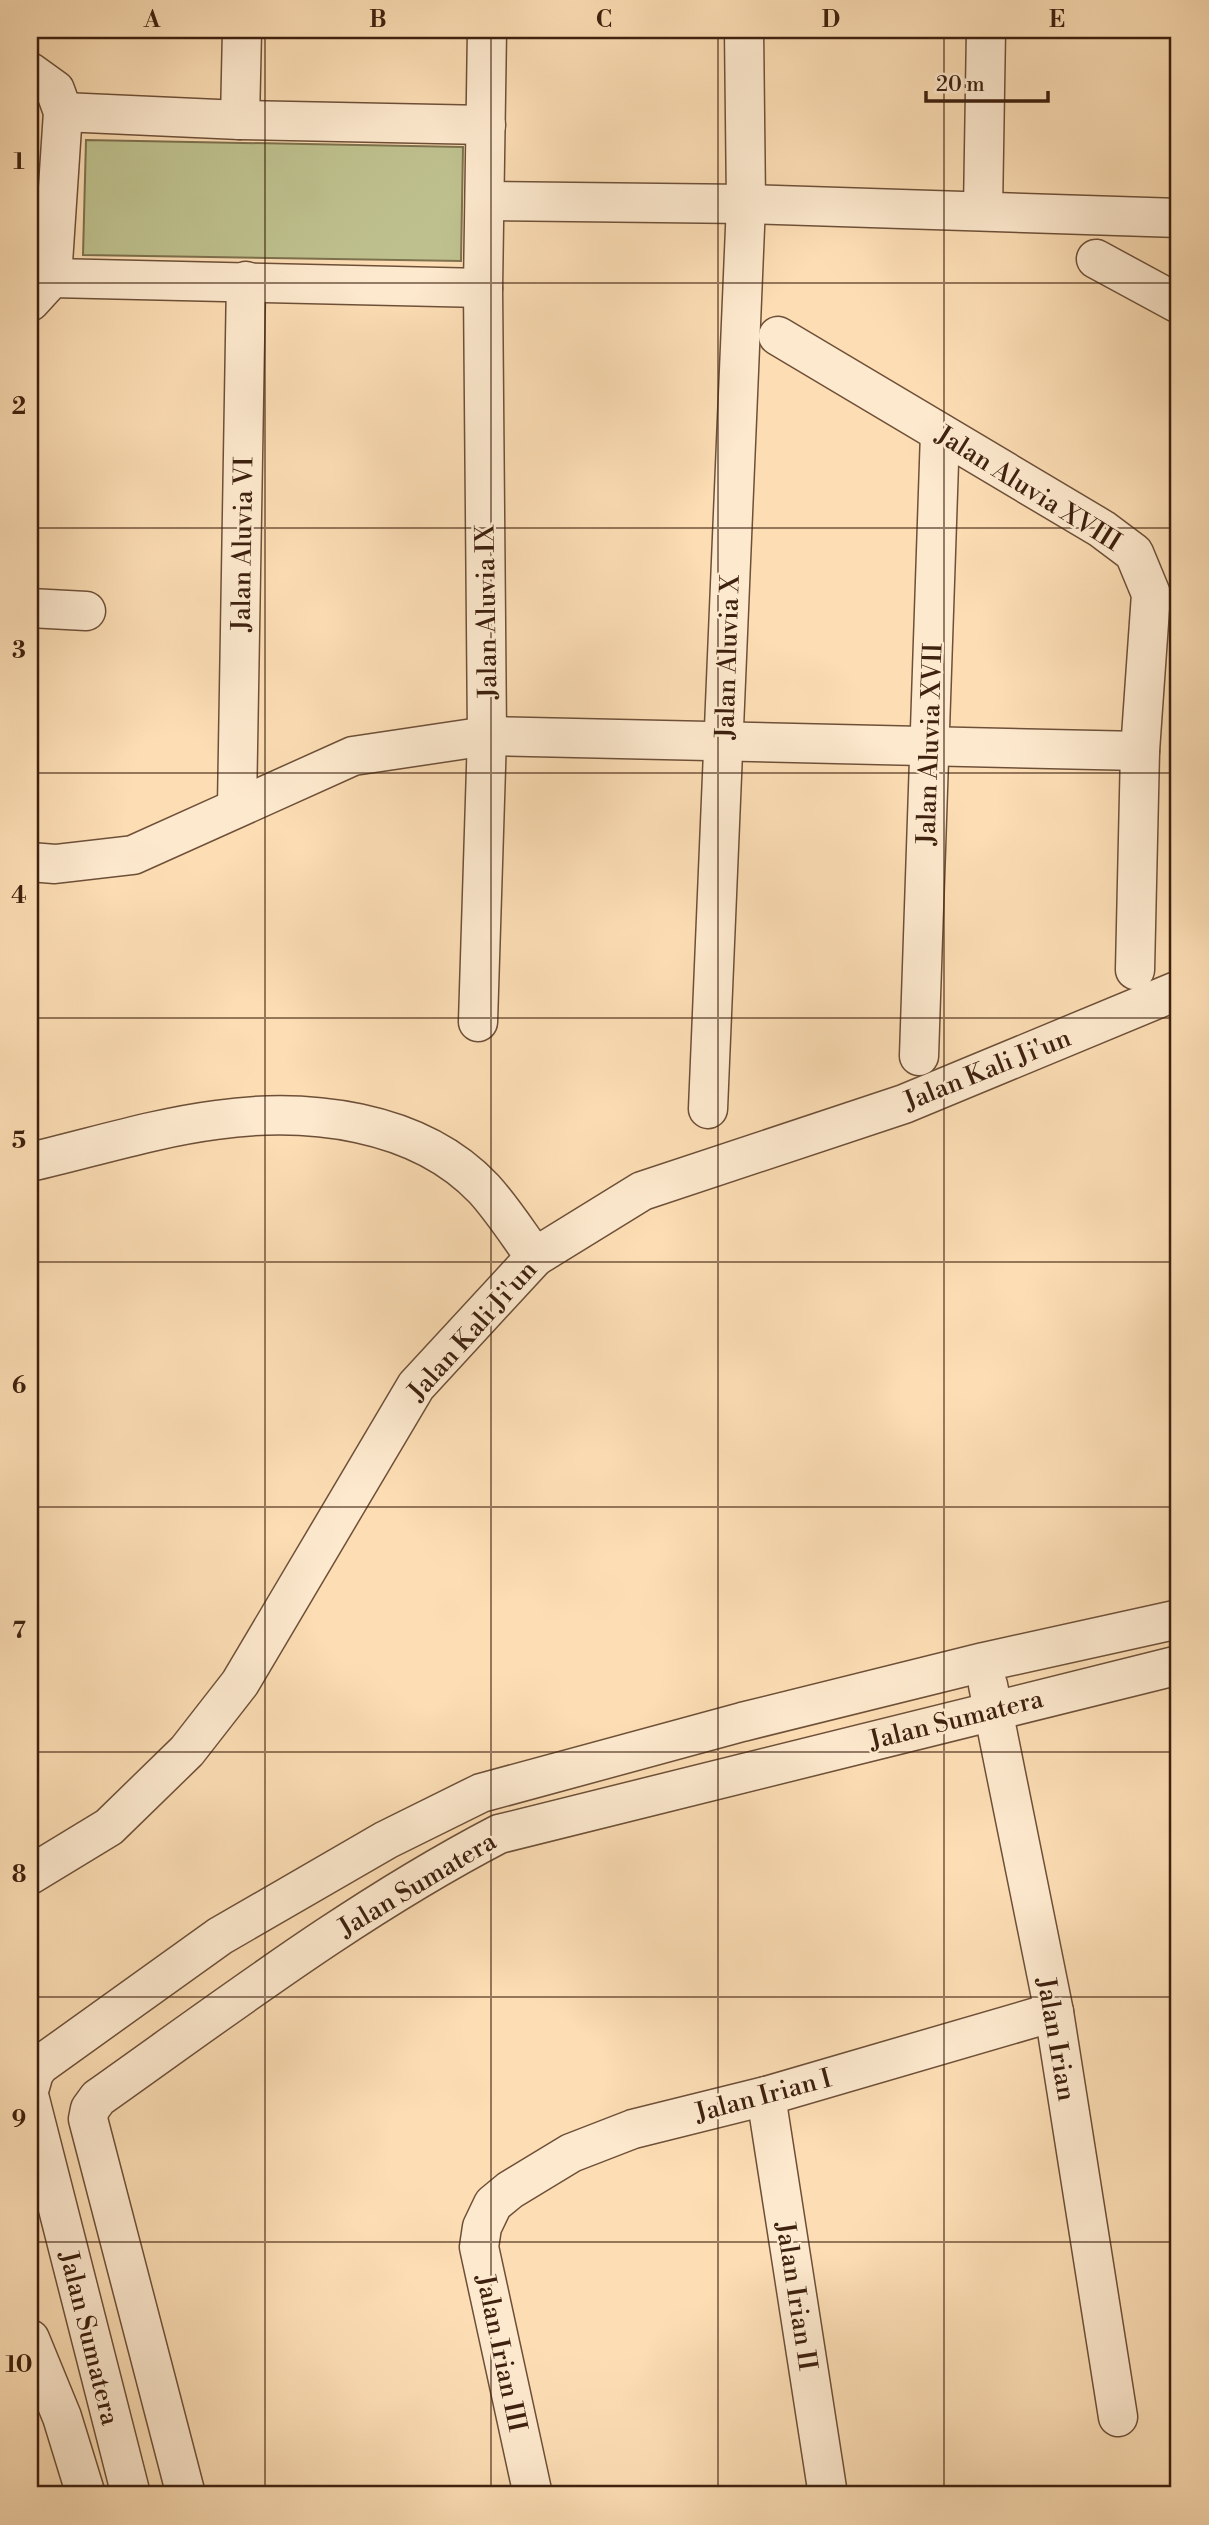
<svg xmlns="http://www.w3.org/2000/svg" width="1209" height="2525" font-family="'Libre Bodoni',serif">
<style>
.green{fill:#bec18e;stroke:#7e714e;stroke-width:2}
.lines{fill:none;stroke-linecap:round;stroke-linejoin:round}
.minor-casing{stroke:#6e5038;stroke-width:41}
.minor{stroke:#fde9ce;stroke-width:38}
.grid{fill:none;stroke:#3e210f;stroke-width:2;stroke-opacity:0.55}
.labels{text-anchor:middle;stroke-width:5;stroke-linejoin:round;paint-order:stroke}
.street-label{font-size:26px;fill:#3e210f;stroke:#fde9ce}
.neatline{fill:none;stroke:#3e210f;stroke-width:2.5}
.grid-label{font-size:23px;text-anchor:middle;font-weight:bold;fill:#3e210f}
</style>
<rect width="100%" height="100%" fill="#fcddb4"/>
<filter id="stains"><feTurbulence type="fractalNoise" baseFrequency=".00286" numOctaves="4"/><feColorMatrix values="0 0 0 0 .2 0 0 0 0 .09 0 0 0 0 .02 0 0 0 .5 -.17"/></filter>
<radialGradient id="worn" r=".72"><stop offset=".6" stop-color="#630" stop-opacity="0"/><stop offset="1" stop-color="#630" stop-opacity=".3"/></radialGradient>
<polygon class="green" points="86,140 463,147 461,261 83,255"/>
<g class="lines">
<defs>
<g id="minor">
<polyline points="30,72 55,90 63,112 52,278"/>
<polyline points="63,112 240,120 486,125"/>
<polyline points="240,120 242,30"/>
<polyline points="485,201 746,204 1179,218"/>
<polyline points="983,210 986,30"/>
<polyline points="1096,259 1179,304"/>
<polyline points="52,278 483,288"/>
<polyline points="30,302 52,278"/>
<polyline points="778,336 1102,529 1134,553 1151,594 1140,751 1135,970"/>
<polyline points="30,608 86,611"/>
<polyline points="237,806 246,281"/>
<polyline points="30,862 55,864 133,855 353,756 487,736 1140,751"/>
<polyline points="478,1022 487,736 483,288 487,30"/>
<polyline points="919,1056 940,433"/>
<polyline points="708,1109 746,204 744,30"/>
<path d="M30,1162C91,1148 154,1128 216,1120C306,1107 418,1119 484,1189C503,1210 518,1234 535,1257"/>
<polyline points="988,1685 1054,2012 1118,2417"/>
<polyline points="30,1875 109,1827 187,1751 240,1683 416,1386 535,1257 642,1191 904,1104 1179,990"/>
<polyline points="30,2087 34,2073 40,2065 220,1936 386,1840 481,1793 742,1722 984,1662 1179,1619"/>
<polyline points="766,2096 828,2495"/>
<polyline points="30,2099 131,2495"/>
<polyline points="30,2339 62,2417 86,2495"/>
<path d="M186,2495L88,2119L90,2109L98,2098C228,2006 357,1908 499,1834L1179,1665"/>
<polyline points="533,2495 479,2247 482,2227 493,2204 510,2190 571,2153 633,2129 766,2096 1054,2012"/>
</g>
</defs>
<use href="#minor" class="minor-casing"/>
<use href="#minor" class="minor"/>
</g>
<path class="grid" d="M265,30V2495M491,30V2495M718,30V2495M944,30V2495M30,283H1179M30,528H1179M30,773H1179M30,1018H1179M30,1262H1179M30,1507H1179M30,1752H1179M30,1997H1179M30,2242H1179"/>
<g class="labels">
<g class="street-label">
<text transform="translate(1029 488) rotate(32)" y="9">Jalan Aluvia XVIII</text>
<text transform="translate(242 544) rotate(-89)" y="9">Jalan Aluvia VI</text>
<text transform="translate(486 612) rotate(-91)" y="9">Jalan Aluvia IX</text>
<text transform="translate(727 657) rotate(-88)" y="9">Jalan Aluvia X</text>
<text transform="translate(929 744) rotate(-88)" y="9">Jalan Aluvia XVII</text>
<text transform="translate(987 1069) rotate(-22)" y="9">Jalan Kali Ji'un</text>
<text transform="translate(472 1330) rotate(-48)" y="9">Jalan Kali Ji'un</text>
<text transform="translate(956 1719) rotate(-14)" y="9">Jalan Sumatera</text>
<text transform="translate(417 1884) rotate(-31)" y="9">Jalan Sumatera</text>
<text transform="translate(1057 2039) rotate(80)" y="9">Jalan Irian</text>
<text transform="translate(763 2095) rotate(-15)" y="9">Jalan Irian I</text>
<text transform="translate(797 2296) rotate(81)" y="9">Jalan Irian II</text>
<text transform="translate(90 2338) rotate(76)" y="9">Jalan Sumatera</text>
<text transform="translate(502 2353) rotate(78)" y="9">Jalan Irian III</text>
</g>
</g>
<rect width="1209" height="2525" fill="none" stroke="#fcddb4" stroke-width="77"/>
<path d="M926 91v10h122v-10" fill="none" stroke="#3e210f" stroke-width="3.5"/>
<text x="936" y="91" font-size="21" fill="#3e210f" stroke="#fde9ce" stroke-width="5" paint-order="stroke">20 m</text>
<rect x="38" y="38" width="1132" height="2448" class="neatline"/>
<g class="grid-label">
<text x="152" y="27">A</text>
<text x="378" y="27">B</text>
<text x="604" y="27">C</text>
<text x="831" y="27">D</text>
<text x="1057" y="27">E</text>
<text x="19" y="169">1</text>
<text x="19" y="414">2</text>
<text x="19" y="658">3</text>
<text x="19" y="903">4</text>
<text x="19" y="1148">5</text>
<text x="19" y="1393">6</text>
<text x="19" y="1638">7</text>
<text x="19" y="1882">8</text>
<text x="19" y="2127">9</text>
<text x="19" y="2372">10</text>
</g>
<rect width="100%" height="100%" filter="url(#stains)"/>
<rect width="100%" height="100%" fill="url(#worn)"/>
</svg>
